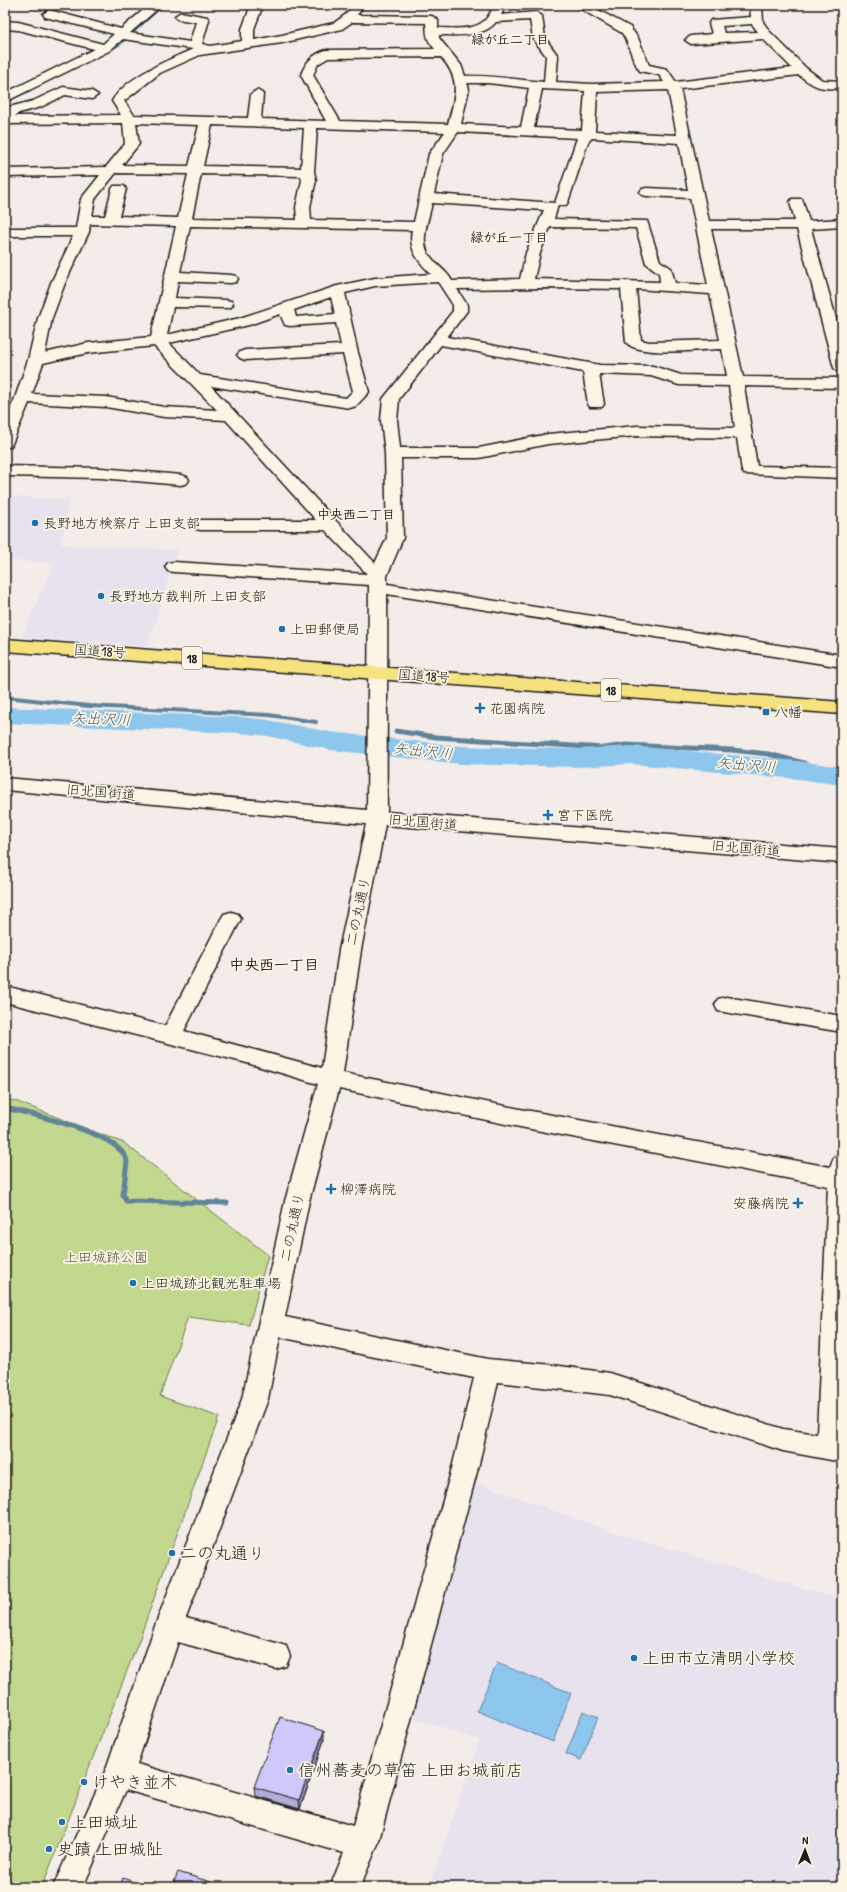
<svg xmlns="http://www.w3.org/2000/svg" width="847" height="1892" font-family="'Patrick Hand','Klee One',sans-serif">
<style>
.built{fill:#e8e1ee}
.green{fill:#c2d88e;stroke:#6f7a55}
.water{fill:#8dc7ed;stroke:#608399}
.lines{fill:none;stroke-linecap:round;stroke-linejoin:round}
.stream-far2{stroke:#608399;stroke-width:3}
.stream-far1{stroke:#608399;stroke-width:4}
.stream{stroke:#608399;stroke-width:5}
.river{fill:#8dc7ed;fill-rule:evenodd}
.minor-casing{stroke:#1c1c1c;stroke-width:3}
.highway-casing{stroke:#1c1c1c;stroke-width:3}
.minor{fill:#fcf5e5;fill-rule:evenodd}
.highway{fill:#f7e281;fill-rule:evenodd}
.wall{fill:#b2acd7;stroke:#1c1c1c}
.shaded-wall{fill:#918caf;stroke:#1c1c1c}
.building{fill:#cfc8fa;stroke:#1c1c1c}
.poi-dot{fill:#1f6fb2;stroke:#fcf5e5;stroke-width:1.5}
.labels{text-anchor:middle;stroke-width:3.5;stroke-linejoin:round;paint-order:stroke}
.far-neighbourhood-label{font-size:13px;font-weight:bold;fill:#1c1c1c;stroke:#fcf5e5}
.shield{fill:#fcf5e5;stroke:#5f5d58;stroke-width:1}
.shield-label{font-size:13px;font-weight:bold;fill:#1c1c1c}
.poi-label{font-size:14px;fill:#1c1c1c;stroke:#fcf5e5;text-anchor:start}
.street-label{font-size:14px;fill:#1c1c1c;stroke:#fcf5e5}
.park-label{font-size:14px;fill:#4e543e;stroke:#fcf5e5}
.water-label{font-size:15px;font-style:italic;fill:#445865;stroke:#fcf5e5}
.neighbourhood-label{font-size:15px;font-weight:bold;fill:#1c1c1c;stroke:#fcf5e5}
.near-poi-label{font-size:17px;fill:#1c1c1c;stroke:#fcf5e5;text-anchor:start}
</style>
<rect width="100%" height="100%" fill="#f3ece9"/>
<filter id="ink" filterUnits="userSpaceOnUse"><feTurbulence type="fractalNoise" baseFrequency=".025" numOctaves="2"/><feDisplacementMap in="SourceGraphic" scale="8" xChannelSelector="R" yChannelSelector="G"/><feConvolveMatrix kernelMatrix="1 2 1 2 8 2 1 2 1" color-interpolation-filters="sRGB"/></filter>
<g filter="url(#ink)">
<g class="built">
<polygon points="5,496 69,500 61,545 177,550 148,646 22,637 54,563 5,560"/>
<polygon points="472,1481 610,1531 842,1600 842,1847 840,1854 842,1855 842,1887 429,1887 480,1740 412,1717"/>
</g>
<polygon class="green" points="5,1099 15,1101 124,1143 268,1255 249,1325 188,1317 160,1396 219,1417 138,1643 42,1887 5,1887"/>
<g class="water">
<polygon points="497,1663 571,1693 553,1742 477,1711"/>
<polygon points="583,1711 598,1717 581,1760 566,1754"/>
</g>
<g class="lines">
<g class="stream-far2">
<polyline points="105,52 120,44 163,5"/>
<polyline points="5,102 30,90"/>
</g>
<polyline class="stream-far1" points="5,697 89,706 269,715 316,722"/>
<g class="stream">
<polyline points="396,731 436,737 604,748 626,745 732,750 768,754 804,763 813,772"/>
<path d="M5,1108C31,1114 121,1133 127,1161L123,1195L126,1201L227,1203"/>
</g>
<polygon class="river" points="5,707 240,717 268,720 330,732 461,746 577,749 632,746 798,761 842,767 842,785 798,779 632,764 577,767 461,764 330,750 268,736 240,733 5,723"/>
<defs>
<g id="minor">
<path d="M149,5H162L130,33L190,42L196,22L177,19L175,16L181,12L207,17L209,20L202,44L210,46L242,41V29L251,5H263L254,29V40L282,35L334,23L345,15L354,5L360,6L362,8L357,15L432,16L438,20V28C452,28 473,31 484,21C489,17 491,10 495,5H503L505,7L501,15L536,12L542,16L545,38L558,56L556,82L591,84L664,82L659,75L640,71C631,59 630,44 622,33L574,5H589L630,27L638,38L649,65L667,69L676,82L792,68L763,39L691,44L685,40L691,36L712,34L709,23L711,20L751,17L750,5H762L763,22L770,32L806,68L822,80L842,81V89C820,88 817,89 799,75L680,89L709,221H795L790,202L792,199H802L809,221L842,219V227L811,229L842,340V373L837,371L834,368L797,229H711L743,377L842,378V388L744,386L757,466L842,468V478L744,474L742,471L737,438L637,436L548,444L479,458H401L403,538L387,576V584L842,655V667L387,594C388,667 386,740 387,812L842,849V863L385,825L361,950L343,1073L520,1109L830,1167L834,1157L842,1154V1462L783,1451L610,1395L498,1382L478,1468L378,1844L360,1887H330L344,1853L126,1790L83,1887H53L106,1769L155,1626L242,1399L285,1201L318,1084L247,1063L5,1002V986L165,1026L221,919L224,914L231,912L238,914L241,919L184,1031L322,1068L339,950L366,824L5,790V778L367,810L369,585L174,572L168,571L165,567L168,563L174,562L367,574L325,530H201L195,529L193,525L195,521L201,520H316L226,420L164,417L106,407L29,403L11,446L5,448V420L15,398L28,360L38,318L51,283L73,236H5V228H76L81,199L100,175L5,177V169L106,167L125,144L123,123L5,124V112L9,107L33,101L63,87L92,91L98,95L92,99L65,95L41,107L19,113L15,116L121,115L112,101C126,77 168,60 193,49L123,39L109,51L5,102V93L94,49L18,30L5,29V21L18,22L103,44L114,34L45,17L43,14L49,10L121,29ZM530,20L533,38L546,56L544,82C517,80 491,75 465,76L461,65L439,38V35C457,35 483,38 496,22ZM352,22L426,23C427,36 426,39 435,49L326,50C313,54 305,63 301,75L326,121L261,119L263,94L257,90L251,94L248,118L134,115L124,101L160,73L200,55L282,43L342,29ZM752,24L758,32L724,33L722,26ZM441,57C462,81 455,96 448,124L340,121L313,75L318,64L328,58ZM467,83H488L529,88L521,127L461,124L469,89ZM542,89L585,91L582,130L534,128ZM668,90L677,135L595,131L597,92ZM136,123L199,125L189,166L122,165L139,144ZM212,125L304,128L301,168L203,166ZM317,128L445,132L429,154L414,222L311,220L310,207L316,180L314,172ZM458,132L577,138L555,203L434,194L443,154ZM592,138L679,143L688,190L647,188L642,189L640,192L642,195L647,196L690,198L708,285L675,283L671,268L660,261L647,221L554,219L558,205H566L568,202L588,142ZM116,173L188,174L178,218L119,216L126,189L124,186H114L112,189L105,216H92L95,199ZM201,174L301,176L302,180L296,207L297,220L192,218ZM432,203L544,210L526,253L520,279L452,281C447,271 437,266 431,257C418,243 429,219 432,203ZM90,224L176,226L151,337L88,343L45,353L52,318L65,283L89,232ZM190,226L412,230C408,249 418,261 431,274L375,278L337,286L240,318L167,335L173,307L226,308L231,307L233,304L231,301L226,300L175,298L178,281L231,283L236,282L238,279L236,276L231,275L180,272ZM550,227L636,228L646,263L659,273L660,282L534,279L540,253ZM438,282L453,305V311L383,399L381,420L385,453L387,538L375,563L211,386L350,408L356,406L369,392L357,349L345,293L375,286ZM548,288L621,289L626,342C638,358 702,349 722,349L727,376L681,375L653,366L600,365L447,337L467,311V305L457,289ZM636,289L710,294L720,340L649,342L641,340ZM331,297L335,314L296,317L294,310ZM280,314L285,325L290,326L336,323L341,345L245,350L240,352L237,355L240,358L245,360L343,354L353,391L346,398L200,375L169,343L249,325ZM441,345L583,372L588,404L590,407H602L604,404L599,374L651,376L679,385L729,386L735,428L637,426L548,434L479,448H400L397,420L399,399ZM154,346L217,410L164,407L106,397L32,394L43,363L88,353ZM339,1089L520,1127L828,1186L817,1434L783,1429L610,1373L553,1365L488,1359L285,1317L309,1201ZM280,1337L474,1378L452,1468L353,1826L137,1764L178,1642L276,1669L286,1666L290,1656L286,1646L276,1643L186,1618L268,1399Z"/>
<polygon points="5,466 101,468 181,475 187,477 189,480 187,483 181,485 101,478 5,476"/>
<polygon points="726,997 842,1016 842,1032 718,1011 715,1005 718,999"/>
</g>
<polygon id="highway" points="5,639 842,702 842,714 5,651"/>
</defs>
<use href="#minor" class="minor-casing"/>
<use href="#highway" class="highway-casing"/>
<use href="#minor" class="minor"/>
<use href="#highway" class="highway"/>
</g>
<polygon class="wall" points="324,1740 300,1809 256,1796 254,1787"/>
<polygon class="shaded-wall" points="324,1731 324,1740 300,1809 299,1800"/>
<g class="building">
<polygon points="280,1717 324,1731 299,1800 254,1787"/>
<polygon points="178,1872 211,1882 209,1887 172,1887"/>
<polygon points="123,1878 148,1887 120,1887"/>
<polygon points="160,1884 168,1887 159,1887"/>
</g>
</g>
<g class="poi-dot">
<circle cx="35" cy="523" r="4"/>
<circle cx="101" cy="596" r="4"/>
<circle cx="282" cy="629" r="4"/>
<path d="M478 702h4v4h4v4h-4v4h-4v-4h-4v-4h4z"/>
<rect x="762" y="708" width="8" height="8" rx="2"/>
<path d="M546 809h4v4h4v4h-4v4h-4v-4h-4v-4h4z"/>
<path d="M329 1183h4v4h4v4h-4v4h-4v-4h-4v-4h4z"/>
<path d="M796 1197h4v4h4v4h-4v4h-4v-4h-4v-4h4z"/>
<circle cx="133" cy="1283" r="4"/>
<circle cx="172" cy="1553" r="4"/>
<circle cx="634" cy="1658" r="4"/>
<circle cx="290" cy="1770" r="4"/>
<circle cx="84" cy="1782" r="4"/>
<circle cx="62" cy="1822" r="4"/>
<circle cx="49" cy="1849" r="4"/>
</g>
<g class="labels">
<g class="far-neighbourhood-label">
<text x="510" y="44">緑が丘二丁目</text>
<text x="509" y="242">緑が丘一丁目</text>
<text x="356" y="519">中央西二丁目</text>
</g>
<g class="shield">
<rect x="182" y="647" width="20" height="22" rx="3"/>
<rect x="601" y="679" width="20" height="22" rx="3"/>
</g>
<g class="shield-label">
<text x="192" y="663">18</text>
<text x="611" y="695">18</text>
</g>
<g class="poi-label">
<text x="43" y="528">長野地方検察庁 上田支部</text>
<text x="109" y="601">長野地方裁判所 上田支部</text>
<text x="290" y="634">上田郵便局</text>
<text x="489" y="713">花園病院</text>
<text x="774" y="717">八幡</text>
<text x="557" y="820">宮下医院</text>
<text x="340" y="1194">柳澤病院</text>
<text x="789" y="1208" text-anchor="end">安藤病院</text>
<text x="141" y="1288">上田城跡北観光駐車場</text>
</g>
<g class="street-label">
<text transform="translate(100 651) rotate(4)" y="5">国道18号</text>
<text transform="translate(424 676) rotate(4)" y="5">国道18号</text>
<text transform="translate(101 792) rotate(5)" y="5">旧北国街道</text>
<text transform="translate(423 822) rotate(5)" y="5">旧北国街道</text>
<text transform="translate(746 848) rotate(5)" y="5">旧北国街道</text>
<text transform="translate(358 911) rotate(-78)" y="5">二の丸通り</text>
<text transform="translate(292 1227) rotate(-78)" y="5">二の丸通り</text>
</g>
<g class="park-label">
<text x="106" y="1262">上田城跡公園</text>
</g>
<g class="water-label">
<text transform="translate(101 719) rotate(2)" y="5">矢出沢川</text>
<text transform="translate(423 751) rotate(6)" y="5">矢出沢川</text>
<text transform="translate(746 765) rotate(5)" y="5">矢出沢川</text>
</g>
<g class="neighbourhood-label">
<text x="274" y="970">中央西一丁目</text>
</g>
<g class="near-poi-label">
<text x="180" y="1559">二の丸通り</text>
<text x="642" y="1664">上田市立清明小学校</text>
<text x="298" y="1776">信州蕎麦の草笛 上田お城前店</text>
<text x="92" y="1788">けやき並木</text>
<text x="70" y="1828">上田城址</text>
<text x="57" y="1855">史蹟 上田城阯</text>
</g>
</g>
<rect width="847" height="1892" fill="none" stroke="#fcf5e5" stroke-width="20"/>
<rect x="10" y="10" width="827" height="1872" fill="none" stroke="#1c1c1c" stroke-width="1.5" filter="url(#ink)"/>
<g transform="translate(805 1850) rotate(1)" stroke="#fcf5e5" stroke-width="3" paint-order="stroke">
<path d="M0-3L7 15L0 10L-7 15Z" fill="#1c1c1c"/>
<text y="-6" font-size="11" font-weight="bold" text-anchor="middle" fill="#1c1c1c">N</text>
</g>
</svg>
